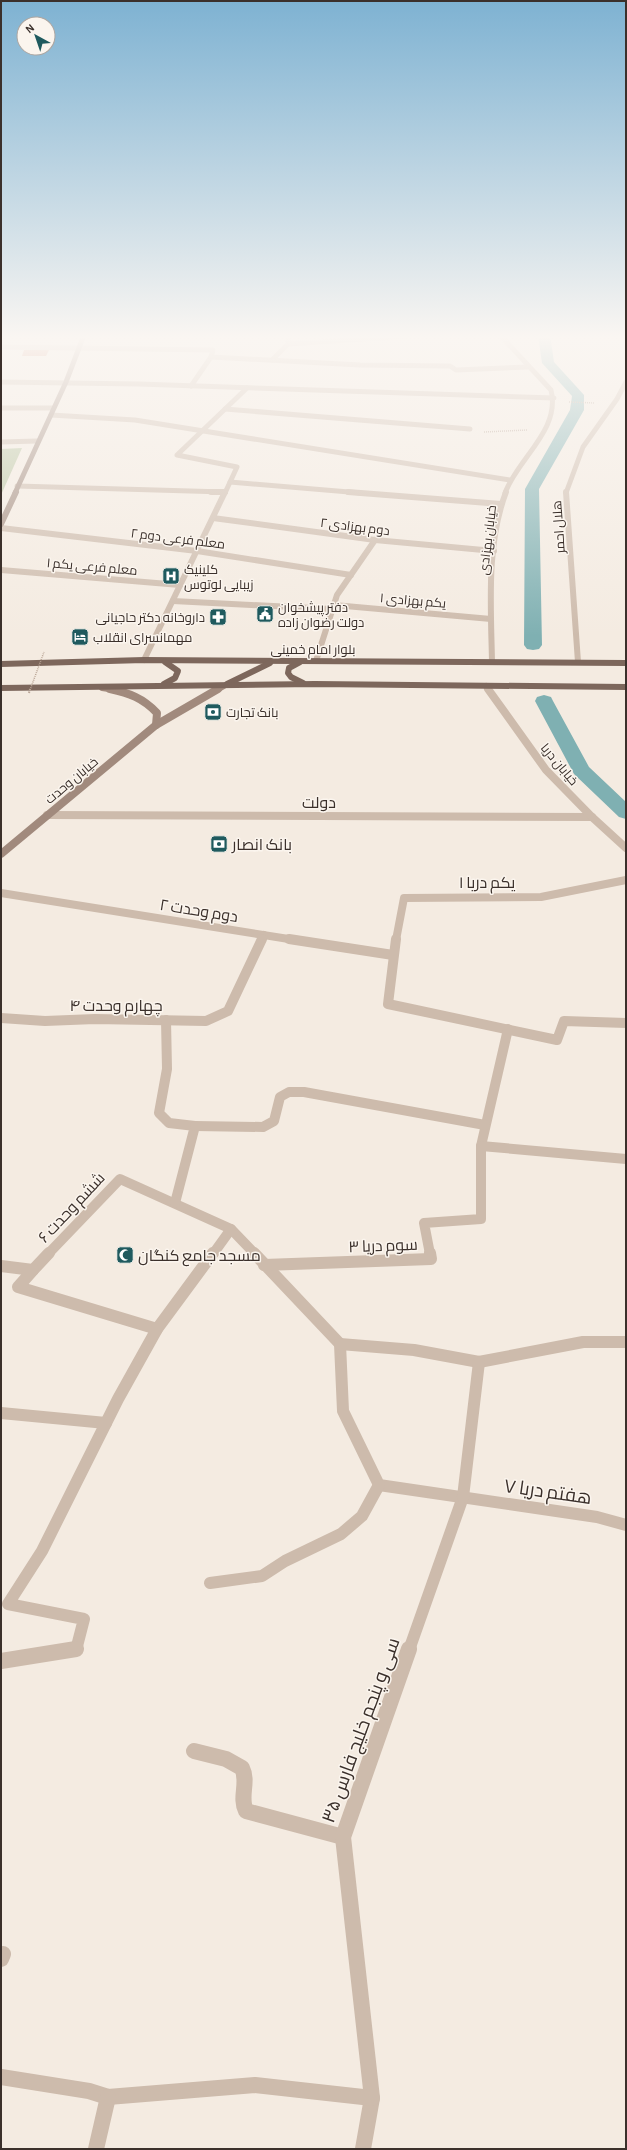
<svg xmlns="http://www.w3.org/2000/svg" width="627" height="2150" font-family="'Alegreya Sans',Cairo,sans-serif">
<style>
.green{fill:#b8c4a0}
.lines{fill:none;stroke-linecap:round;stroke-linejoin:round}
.canal{fill:#7fb0b2;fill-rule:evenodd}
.building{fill:#c8694b}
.path{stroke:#b9a596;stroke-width:1.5;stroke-dasharray:1 1;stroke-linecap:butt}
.service-far3{stroke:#cdbbac;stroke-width:8}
.service-far2{stroke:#cdbbac;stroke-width:10}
.service-far1{stroke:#cdbbac;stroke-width:12}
.service{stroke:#cdbbac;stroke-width:16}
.minor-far5{stroke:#cdbbac;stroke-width:5}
.minor-far4{stroke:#cdbbac;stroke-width:6}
.minor-far3{stroke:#cdbbac;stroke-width:8}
.minor-far2{stroke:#cdbbac;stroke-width:10}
.minor-far1{stroke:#cdbbac;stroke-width:12}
.minor{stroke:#cdbbac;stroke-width:16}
.tertiary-far1{stroke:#cdbbac;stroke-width:6}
.tertiary{stroke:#cdbbac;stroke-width:8}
.secondary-far2{stroke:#a18a7d;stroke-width:5}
.secondary-far1{stroke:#a18a7d;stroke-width:6}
.secondary{stroke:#a18a7d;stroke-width:8}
.primary{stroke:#7d675c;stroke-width:6}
.path-bridge-far1{stroke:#b9a596;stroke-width:1.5;stroke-dasharray:1 1;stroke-linecap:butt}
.path-bridge{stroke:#b9a596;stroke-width:2;stroke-dasharray:1.5 1.5;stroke-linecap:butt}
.labels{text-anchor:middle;stroke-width:3;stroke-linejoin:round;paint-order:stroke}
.far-street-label{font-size:13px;fill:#3b302b;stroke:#fbf5ee}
.far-poi-label{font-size:13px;fill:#3b302b;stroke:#fbf5ee;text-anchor:start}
.street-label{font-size:16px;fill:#3b302b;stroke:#fbf5ee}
.poi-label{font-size:16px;fill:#3b302b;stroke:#fbf5ee;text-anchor:start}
.near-street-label{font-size:19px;fill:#3b302b;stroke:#fbf5ee}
</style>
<rect width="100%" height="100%" fill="#f4ebe1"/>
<polygon class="green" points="22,448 1,495 1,449"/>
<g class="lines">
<g class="canal">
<polygon points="538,335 550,335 554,362 584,395 584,410 539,489 542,645 539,649 533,650 527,649 524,645 525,489 570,410 572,396 542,363"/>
<polygon points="544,695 551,697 553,701 589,767 626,802 626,819 619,817 574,774 535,701 537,697"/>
</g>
</g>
<polygon class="building" points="24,350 49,350 46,356 22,356"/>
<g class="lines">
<g class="path">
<polyline points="569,402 595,403"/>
<polyline points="484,432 527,430"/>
</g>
<g class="service-far3">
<polyline points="1,893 295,940"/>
<polyline points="396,940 404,898 541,897 626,880"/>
</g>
<g class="service-far2">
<polyline points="289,939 393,955"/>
<polyline points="396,939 388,1004 557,1040 564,1021 626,1023"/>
<polyline points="481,1146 508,1029"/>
<polyline points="48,1254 120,1179 231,1229 255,1254"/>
<polyline points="213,1254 231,1229"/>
<polyline points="430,1254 424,1223 481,1219 481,1146 626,1159"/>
</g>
<g class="service-far1">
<polyline points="254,1253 340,1344 343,1411 379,1485 597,1517 626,1525"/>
<polyline points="264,1265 431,1259 430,1253"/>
<polyline points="1,1266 33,1270 49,1253"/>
<polyline points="33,1270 18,1287 157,1329"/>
<polyline points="1,1413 106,1423"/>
<polyline points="73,1650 76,1650 84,1619 8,1604 42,1551 118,1399 157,1329 213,1253"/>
<polyline points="409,1650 463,1497"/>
</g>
<g class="service">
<polyline points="1,1661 76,1649"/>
<path d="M194,1751L226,1759L242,1768C249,1782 239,1797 246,1811L343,1837"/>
<polyline points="363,2149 372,2098 343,1837 409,1649"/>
</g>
<g class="minor-far5">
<path d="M500,335L551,390C561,430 518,458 505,493"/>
<polyline points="288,344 424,335"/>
<polyline points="1,347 213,350 211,357 191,386"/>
<polyline points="211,357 360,365 450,366 456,370 528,367"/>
<polyline points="272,360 288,344 288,335"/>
<polyline points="1,382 139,384 554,398"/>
<polyline points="1,408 53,408"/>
<polyline points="225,409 470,429"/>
<polyline points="51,415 135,420 510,480"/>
<polyline points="1,442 37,441"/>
<polyline points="230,482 361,493"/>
<polyline points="17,486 225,492"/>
<polyline points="225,493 237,467 177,455 247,388"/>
<polyline points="566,493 583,447 617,399 626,382"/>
</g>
<g class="minor-far4">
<polyline points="211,492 225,492"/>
<polyline points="348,492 501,504"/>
<polyline points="566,492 578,662"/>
<polyline points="213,518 375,540 494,551"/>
<polyline points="1,528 197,551 351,575"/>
<polyline points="1,570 180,585"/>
<polyline points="173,601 332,609"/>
<polyline points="334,605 491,619"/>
<polyline points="144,660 225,492"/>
<polyline points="316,661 337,595 375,540"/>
<path d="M492,662C491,607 486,544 506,492"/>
</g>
<g class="minor-far3">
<polyline points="47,815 592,817"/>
<polyline points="262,940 264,935"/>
</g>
<g class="minor-far2">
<polyline points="1,1018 45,1021 95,1019 206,1021 228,1011 262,939"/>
<polyline points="166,1020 167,1069 159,1113 169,1123 195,1126 175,1203"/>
<polyline points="195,1126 263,1127 274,1121 280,1097 289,1092 304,1092 485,1125"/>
</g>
<g class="minor-far1">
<polyline points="340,1344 414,1350 479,1362 583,1342 626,1342"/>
<polyline points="463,1497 479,1362"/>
<polyline points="210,1583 262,1576 285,1561 341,1534 362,1516 379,1485"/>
</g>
<g class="minor">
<polyline points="1,1959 3,1954"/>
<polyline points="1,2077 89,2091 108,2097 255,2085 372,2098"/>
<polyline points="96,2149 108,2097"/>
</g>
<polyline class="tertiary-far1" points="486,686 489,690"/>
<polyline class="tertiary" points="488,689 546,770 592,817 626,848"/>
<polyline class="secondary-far2" points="15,493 66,382 84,335"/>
<g class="secondary-far1">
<polyline points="1,524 16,492"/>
<polyline points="102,688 116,690"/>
<polyline points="217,690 224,686"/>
</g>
<g class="secondary">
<path d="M110,689C129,693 143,698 157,713L156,725"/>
<polyline points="1,854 156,725 218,689"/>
</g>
<g class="primary">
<polyline points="300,662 289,668 288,673 291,677 303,683"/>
<polyline points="1,664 144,660 626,663"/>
<polyline points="164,684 175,678 178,671 165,662"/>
<polyline points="227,684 270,663"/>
<polyline points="1,688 315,684 626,687"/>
</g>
<polyline class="path-bridge-far1" points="30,690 44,652"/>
<polyline class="path-bridge" points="29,693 30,689"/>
</g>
<linearGradient id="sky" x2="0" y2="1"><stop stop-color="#7eb2d2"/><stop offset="0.53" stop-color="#faf6f2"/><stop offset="1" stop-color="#faf6f2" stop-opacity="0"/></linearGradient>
<rect width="627" height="636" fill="url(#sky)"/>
<defs>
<symbol id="hospital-square" viewBox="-11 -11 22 22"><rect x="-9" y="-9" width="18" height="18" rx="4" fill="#1f5a5e" stroke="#fbf5ee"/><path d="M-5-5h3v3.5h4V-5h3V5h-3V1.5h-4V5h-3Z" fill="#fff"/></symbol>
<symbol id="civic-square" viewBox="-11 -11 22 22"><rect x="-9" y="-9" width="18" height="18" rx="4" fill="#1f5a5e" stroke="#fbf5ee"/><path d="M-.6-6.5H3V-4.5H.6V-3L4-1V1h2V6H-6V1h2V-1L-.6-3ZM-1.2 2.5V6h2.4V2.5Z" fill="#fff"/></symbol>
<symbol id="pharmacy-square" viewBox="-11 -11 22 22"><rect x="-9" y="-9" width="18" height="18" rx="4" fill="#1f5a5e" stroke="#fbf5ee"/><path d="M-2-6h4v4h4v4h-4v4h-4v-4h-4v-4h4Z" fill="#fff"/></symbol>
<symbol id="hotel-square" viewBox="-11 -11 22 22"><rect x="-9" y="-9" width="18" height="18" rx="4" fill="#1f5a5e" stroke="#fbf5ee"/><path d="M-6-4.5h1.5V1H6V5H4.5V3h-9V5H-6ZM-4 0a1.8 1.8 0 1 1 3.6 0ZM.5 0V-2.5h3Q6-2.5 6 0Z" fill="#fff"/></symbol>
<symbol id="bank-square" viewBox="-11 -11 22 22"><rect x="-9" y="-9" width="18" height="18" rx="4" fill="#1f5a5e" stroke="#fbf5ee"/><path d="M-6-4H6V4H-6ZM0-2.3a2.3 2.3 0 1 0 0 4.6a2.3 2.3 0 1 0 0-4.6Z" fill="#fff"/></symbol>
<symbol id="mosque-square" viewBox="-11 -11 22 22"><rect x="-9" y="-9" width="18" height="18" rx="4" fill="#1f5a5e" stroke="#fbf5ee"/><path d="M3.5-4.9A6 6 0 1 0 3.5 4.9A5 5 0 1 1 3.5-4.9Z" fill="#fff"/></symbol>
</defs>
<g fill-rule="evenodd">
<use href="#hospital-square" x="161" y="566" width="20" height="20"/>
<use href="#civic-square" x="255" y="604" width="20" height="20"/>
<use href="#pharmacy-square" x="208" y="607" width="20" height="20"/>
<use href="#hotel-square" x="70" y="627" width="20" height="20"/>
<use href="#bank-square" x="203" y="702" width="20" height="20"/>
<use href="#bank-square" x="209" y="834" width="20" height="20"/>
<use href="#mosque-square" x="115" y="1245" width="20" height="20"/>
</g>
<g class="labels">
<g class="far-street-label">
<text transform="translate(355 526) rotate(7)" y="5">دوم بهزادی ۲</text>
<text transform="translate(558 527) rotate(-94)" y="5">هلال احمر</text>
<text transform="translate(178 538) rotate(7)" y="5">معلم فرعی دوم ۲</text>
<text transform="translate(487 540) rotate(-83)" y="5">خیابان بهزادی</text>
<text transform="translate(92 566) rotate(5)" y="5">معلم فرعی یکم ۱</text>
<text transform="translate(413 600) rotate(5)" y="5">یکم بهزادی ۱</text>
<text x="313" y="654">بلوار امام خمینی</text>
<text transform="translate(560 764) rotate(50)" y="5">خیابان دریا</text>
<text transform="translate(71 780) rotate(-40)" y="5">خیابان وحدت</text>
</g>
<g class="far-poi-label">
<text x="184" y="574">کلینیک<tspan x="184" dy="15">زیبایی لوتوس</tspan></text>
<text x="278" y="612">دفتر پیشخوان<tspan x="278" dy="15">دولت رضوان زاده</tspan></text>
<text x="205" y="622" text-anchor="end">داروخانه دکتر حاجیانی</text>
<text x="93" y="642">مهمانسرای انقلاب</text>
<text x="226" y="717">بانک تجارت</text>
</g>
<g class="street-label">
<text x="319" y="808">دولت</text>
<text x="487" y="888">یکم دریا ۱</text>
<text transform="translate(199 910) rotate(9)" y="6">دوم وحدت ۲</text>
<text x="116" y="1011">چهارم وحدت ۴</text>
<text transform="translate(71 1207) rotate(-47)" y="6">ششم وحدت ۶</text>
<text transform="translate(383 1245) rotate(-2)" y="6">سوم دریا ۳</text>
</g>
<g class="poi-label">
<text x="232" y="850">بانک انصار</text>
<text x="138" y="1261">مسجد جامع کنگان</text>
</g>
<g class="near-street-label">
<text transform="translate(548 1491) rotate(8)" y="7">هفتم دریا ۷</text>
<text transform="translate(360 1730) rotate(-70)" y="7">سی و پنجم خلیج فارس ۳۵</text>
</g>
</g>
<rect width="627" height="2150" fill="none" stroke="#3b302b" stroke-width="4"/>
<g transform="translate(36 36) rotate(320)"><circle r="19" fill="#fbf5ee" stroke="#aea6a0"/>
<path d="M0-3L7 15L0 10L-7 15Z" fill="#1f5a5e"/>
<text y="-6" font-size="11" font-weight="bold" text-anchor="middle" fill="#3b302b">N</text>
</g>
</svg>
